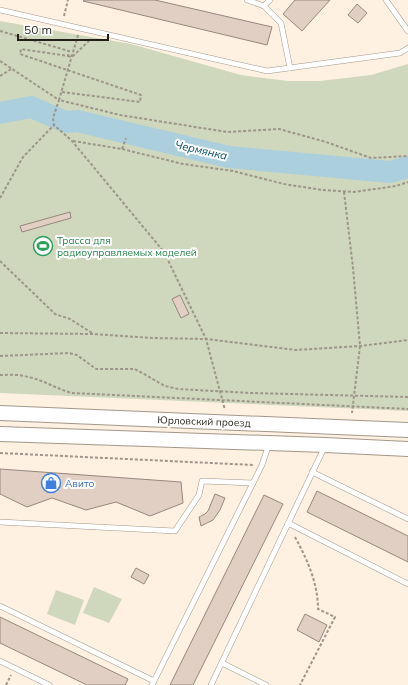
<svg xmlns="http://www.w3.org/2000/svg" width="408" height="685" font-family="Mulish,sans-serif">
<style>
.green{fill:#cfd8bc}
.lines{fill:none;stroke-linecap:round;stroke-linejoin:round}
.river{stroke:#accfde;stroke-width:22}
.building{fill:#e1cfc4;stroke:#96867c}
.service-casing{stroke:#a39789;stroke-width:6}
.secondary-casing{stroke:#a39789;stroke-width:16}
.path{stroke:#9e958a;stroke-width:2;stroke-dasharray:3 2;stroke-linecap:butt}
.service{stroke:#fff;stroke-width:5}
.secondary{stroke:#fff;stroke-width:14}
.path-bridge{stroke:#9e958a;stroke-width:2;stroke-dasharray:3 2;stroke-linecap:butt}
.labels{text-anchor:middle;stroke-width:4;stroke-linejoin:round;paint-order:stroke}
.leisure-label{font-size:10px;fill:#27864d;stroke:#fff;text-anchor:start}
.street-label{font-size:10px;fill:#221e18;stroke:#fff}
.shop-label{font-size:10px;fill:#366cbe;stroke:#fff;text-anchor:start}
.water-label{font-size:11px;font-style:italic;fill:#014c62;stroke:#fff}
</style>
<rect width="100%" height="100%" fill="#fef1e2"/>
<g class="green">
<polygon points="0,21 131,44 241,75 288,81 320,81 371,75 408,64 408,411 0,393"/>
<polygon points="94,587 122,599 109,623 83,613"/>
<polygon points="56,590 84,600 75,625 47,614"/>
</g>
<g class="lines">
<polyline class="river" points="0,113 31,107 66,122 77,121 229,157 390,172 408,167"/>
</g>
<g class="building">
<polygon points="84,0 155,0 272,27 267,45 83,1"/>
<polygon points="295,0 330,0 302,31 283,14"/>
<polygon points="357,4 367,13 358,23 348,15"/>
<polygon points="70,212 71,218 22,232 20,226"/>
<polygon points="180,295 189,314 181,318 172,299"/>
<polygon points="0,469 181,482 183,503 150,516 116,502 86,510 52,498 27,507 0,494"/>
<polygon points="317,491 408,536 408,562 307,512"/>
<polygon points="215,494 225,498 220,510 213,520 201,526 199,517 205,514 208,511"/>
<polygon points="264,495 283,504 193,685 170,685"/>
<polygon points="136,568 149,575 144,584 131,577"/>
<polygon points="305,614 327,625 319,642 297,630"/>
<polygon points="0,617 128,679 125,685 87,685 0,643"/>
</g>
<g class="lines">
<defs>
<g id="service">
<polyline points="247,0 264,6 270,0"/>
<polyline points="386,0 408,31"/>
<polyline points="264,6 281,23 290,68"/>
<polyline points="0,10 267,71 400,53 408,48"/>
<polyline points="312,472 408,519"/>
<polyline points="0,522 175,531 199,495 202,481 253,483"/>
<polyline points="288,523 408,584"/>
<polyline points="0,606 154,681"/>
<polyline points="0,661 49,685"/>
<polyline points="222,663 266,685"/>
<polyline points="152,685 262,465 269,444"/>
<polyline points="211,685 325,446"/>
</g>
<g id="secondary">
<polyline points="0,413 408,430"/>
<polyline points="0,434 325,445 408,449"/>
</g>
</defs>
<use href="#service" class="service-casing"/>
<use href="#secondary" class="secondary-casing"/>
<g class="path">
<polyline points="64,16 68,0"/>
<polyline points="78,35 59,100 120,115 227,132 279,129 326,142 371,158 408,156"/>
<polyline points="68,56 72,57 91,39"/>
<polyline points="0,61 59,100 53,118 54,125 72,141 164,252 206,339 225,410"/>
<polyline points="0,76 13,68"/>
<polyline points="73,141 122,149 183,164 233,171 284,184 322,190 354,192 396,186 408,182"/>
<polyline points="122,149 126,138"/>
<polyline points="344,192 353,268 360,346 352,413"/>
<polyline points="0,198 23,157 54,125"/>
<polyline points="0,261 55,314 70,319 92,333"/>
<polyline points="0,333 93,334 153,338 206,339 296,350 360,346 408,340"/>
<polyline points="0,356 69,353 77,355 96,369 135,369 165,386 178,389 251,393 408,397"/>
<path d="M0,375C9,375 19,374 28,377C44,380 56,389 72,393L408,409"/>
<polyline points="0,453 253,465"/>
<path d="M295,537C307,559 318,583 318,609L335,617L300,685"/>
<polyline points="6,685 11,675"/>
</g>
<use href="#service" class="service"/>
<use href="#secondary" class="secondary"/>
<polyline class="path-bridge" points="0,31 69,51 68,56 21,49 20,54 141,95 140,102 62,92"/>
</g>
<defs>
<symbol id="stadium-ring" viewBox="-11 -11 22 22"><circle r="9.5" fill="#fff" stroke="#2e9e5b" stroke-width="1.5"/><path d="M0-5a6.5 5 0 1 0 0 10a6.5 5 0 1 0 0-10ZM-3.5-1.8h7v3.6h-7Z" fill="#2e9e5b"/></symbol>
<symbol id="shop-ring" viewBox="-11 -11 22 22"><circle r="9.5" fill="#fff" stroke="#3f7fe0" stroke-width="1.5"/><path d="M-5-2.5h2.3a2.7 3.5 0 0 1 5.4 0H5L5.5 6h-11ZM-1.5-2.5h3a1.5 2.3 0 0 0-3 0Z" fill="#3f7fe0"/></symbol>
</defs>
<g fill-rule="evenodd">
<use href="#stadium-ring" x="32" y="235" width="22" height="22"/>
<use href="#shop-ring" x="40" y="472" width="22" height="22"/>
</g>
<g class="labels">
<g class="leisure-label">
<text x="57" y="244">Трасса для<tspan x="57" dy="12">радиоуправляемых моделей</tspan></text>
</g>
<g class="street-label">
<text transform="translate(204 421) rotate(2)" y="4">Юрловский проезд</text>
</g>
<g class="shop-label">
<text x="65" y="487">Авито</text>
</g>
<g class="water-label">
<text transform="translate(201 150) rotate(13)" y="4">Чермянка</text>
</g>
</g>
<path d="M18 34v6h90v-6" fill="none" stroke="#221e18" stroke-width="2"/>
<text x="24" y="34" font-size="12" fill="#221e18" stroke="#ffffff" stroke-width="3" paint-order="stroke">50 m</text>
</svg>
